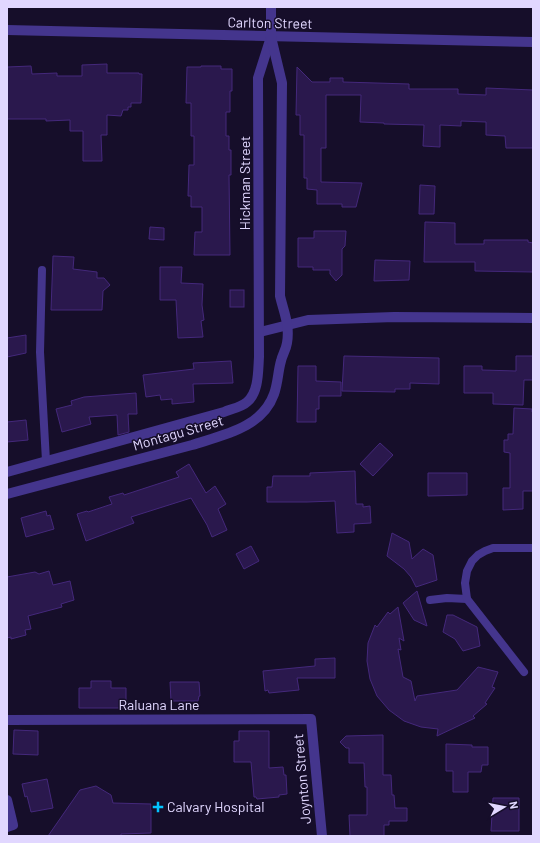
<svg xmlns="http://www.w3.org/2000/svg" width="540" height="843" font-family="Barlow,sans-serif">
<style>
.building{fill:#2a184d;stroke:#44287b}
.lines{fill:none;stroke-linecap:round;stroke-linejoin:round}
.lane{stroke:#44358d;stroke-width:8}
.street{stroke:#44358d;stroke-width:10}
.poi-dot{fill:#03c3ff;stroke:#160e2a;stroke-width:1.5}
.labels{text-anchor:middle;stroke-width:3;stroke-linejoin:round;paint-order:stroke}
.street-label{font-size:14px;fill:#e1d7ff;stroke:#160e2a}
.poi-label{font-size:14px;fill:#e1d7ff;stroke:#160e2a;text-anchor:start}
</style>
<rect width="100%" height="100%" fill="#160e2a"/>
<g class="building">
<polygon points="107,64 107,73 139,73 139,74 142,74 141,103 131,103 131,107 128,107 128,110 123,110 121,116 107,115 107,135 101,135 102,161 83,161 83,131 70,131 70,120 46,121 46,119 7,119 7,67 31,66 32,74 57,73 57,76 82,76 82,65"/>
<polygon points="201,66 221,66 221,69 232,69 232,91 230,91 230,112 226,112 226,136 229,136 229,150 231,150 231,175 229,175 230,255 194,255 195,232 202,232 202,207 191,207 191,196 188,196 189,165 194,165 194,136 191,136 191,103 186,103 187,67 201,67"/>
<polygon points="297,67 312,82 330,82 330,78 343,78 343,82 409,84 409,89 458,89 458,94 486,95 486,88 533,90 533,148 506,148 505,136 486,135 486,122 461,121 461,126 440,125 440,147 423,146 424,125 384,124 384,123 360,122 361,95 326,95 326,148 321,148 321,182 362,183 356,207 342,207 342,204 317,204 317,190 307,189 307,178 304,178 304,135 300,135 300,115 296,115"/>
<polygon points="420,185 435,186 434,214 419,214"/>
<polygon points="425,222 455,223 455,244 484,244 484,240 528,240 528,242 533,243 533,272 475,271 475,262 424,262"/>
<polygon points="150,227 164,228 164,240 149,239"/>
<polygon points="314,231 346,231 345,246 342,249 342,275 336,281 330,274 330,270 313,270 313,267 298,267 298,238 314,238"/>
<polygon points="53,256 74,257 73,269 97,272 97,278 104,278 110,285 103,291 102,310 51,310"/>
<polygon points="375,260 410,261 409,280 374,281"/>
<polygon points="160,267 182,267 181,283 203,284 202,305 204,320 201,321 203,337 178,338 176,300 160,300"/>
<rect x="230" y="290" width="14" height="17"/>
<polygon points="26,335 26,353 7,357 7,338"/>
<polygon points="344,356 439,358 439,384 410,383 410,389 395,389 395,392 342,391"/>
<polygon points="516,356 533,356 533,380 524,380 523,405 493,404 493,393 464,393 464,366 482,366 482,370 516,371"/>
<polygon points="231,361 233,383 193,384 194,402 172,404 172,399 161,400 160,395 146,397 143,375 194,369 193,363"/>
<polygon points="298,366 316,366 316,381 341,382 341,396 319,396 319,409 316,409 316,422 297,422"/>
<polygon points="136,393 137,414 128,414 129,432 118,435 117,415 89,417 91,424 62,432 56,409 72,405 71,401 84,397"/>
<polygon points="514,408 532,409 532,412 533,412 533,491 523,491 523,509 503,510 503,488 510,488 510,453 504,452 504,440 508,440 508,434 513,434"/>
<polygon points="26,420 28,440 7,442 7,422"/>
<polygon points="380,443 393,455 373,476 360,464"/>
<polygon points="189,464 206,493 215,486 226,504 218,509 227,530 212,537 207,525 191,498 131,517 134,523 86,541 77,514 87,511 88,512 112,504 109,497 123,493 124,495 179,477 176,472"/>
<polygon points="355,471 356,504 363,504 363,507 370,506 371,523 354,524 354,532 337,533 335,501 307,502 267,502 267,487 272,487 273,476 310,476 310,473"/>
<polygon points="428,473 467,473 467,495 428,496"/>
<polygon points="46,511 47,516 50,515 54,529 26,537 21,518"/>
<polygon points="392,533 409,542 412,559 423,549 433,555 437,580 416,587 411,577 404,569 387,556"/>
<polygon points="251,546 259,561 244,569 236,554"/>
<polygon points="49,571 53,585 70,581 74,600 61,604 62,607 28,616 31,629 25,630 26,635 11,639 11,637 7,638 7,577 35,572 39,574"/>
<polygon points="417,591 427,626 414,620 403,603"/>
<polygon points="398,607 404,641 399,638 401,650 398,649 403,677 411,681 415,701 417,696 457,690 478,667 498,672 492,687 495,688 485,703 487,704 473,716 475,718 437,736 438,729 421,727 404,721 389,710 377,696 370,679 367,661 368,643 375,625 377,627 388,612 390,614"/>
<polygon points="447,615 453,615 477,627 480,646 463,651 455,639 443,632"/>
<polygon points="335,658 335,678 297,678 299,690 269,693 268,690 265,691 263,671 315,666 315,659"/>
<polygon points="91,681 111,681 111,688 126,688 126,708 79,708 79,688 91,688"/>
<polygon points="170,682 199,682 200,696 199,696 198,701 171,701"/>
<polygon points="14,730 38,731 38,755 13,754"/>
<polygon points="239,731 269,731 269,768 283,767 284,775 286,775 287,794 279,795 279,797 257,799 256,797 254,797 251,762 234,762 234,741 239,741"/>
<polygon points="383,735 383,775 391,775 392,795 394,795 395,808 407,808 407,821 389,821 389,825 384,825 384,836 350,836 349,815 367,815 367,787 365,787 364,763 349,763 349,748 346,748 340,742 346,736"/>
<polygon points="446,744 472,745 472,747 488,747 488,765 482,765 481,772 468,772 468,792 453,792 453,771 446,771"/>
<polygon points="47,779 53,808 31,812 27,796 25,797 22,784"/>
<polygon points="96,786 111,795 113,803 151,804 151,833 121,834 121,836 48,836 80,790"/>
<polygon points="493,798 519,798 519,831 491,831"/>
</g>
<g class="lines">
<g class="lane">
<polyline points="42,270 40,352 46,461"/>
<polyline points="430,600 447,598 467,599"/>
<polyline points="524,672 467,599 465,583 467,571 472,561 478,555 485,551 493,548 533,548"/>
</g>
<g class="street">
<polyline points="7,30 533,42"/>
<polyline points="260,332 308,320 394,317 533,318"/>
<path d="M7,472L224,412C231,409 242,407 247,402C259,392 258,371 259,357L258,78L271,37"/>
<path d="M7,494L192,445C223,435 262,428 274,394C278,383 278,371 281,361C282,355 286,350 287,343C290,325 284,313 280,296L282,83L271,37V7"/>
<polyline points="7,720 311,719 322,836"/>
<polyline points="7,800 13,825 7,827"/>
</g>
</g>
<path class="poi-dot" d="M156 801h4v4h4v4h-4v4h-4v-4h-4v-4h4z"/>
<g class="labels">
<g class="street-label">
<text transform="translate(270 23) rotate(1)" y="5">Carlton Street</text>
<text transform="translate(245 183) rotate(-90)" y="5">Hickman Street</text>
<text transform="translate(178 433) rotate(-16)" y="5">Montagu Street</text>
<text x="159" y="710">Raluana Lane</text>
<text transform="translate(302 779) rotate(-95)" y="5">Joynton Street</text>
</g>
<g class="poi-label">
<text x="167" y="812">Calvary Hospital</text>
</g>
</g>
<rect width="540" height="843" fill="none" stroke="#e1d7ff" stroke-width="16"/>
<g transform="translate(504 807) rotate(80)" stroke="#160e2a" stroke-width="3" paint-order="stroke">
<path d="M0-3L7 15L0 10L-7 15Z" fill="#e1d7ff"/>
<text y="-6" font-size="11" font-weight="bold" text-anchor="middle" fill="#e1d7ff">N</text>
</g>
</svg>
